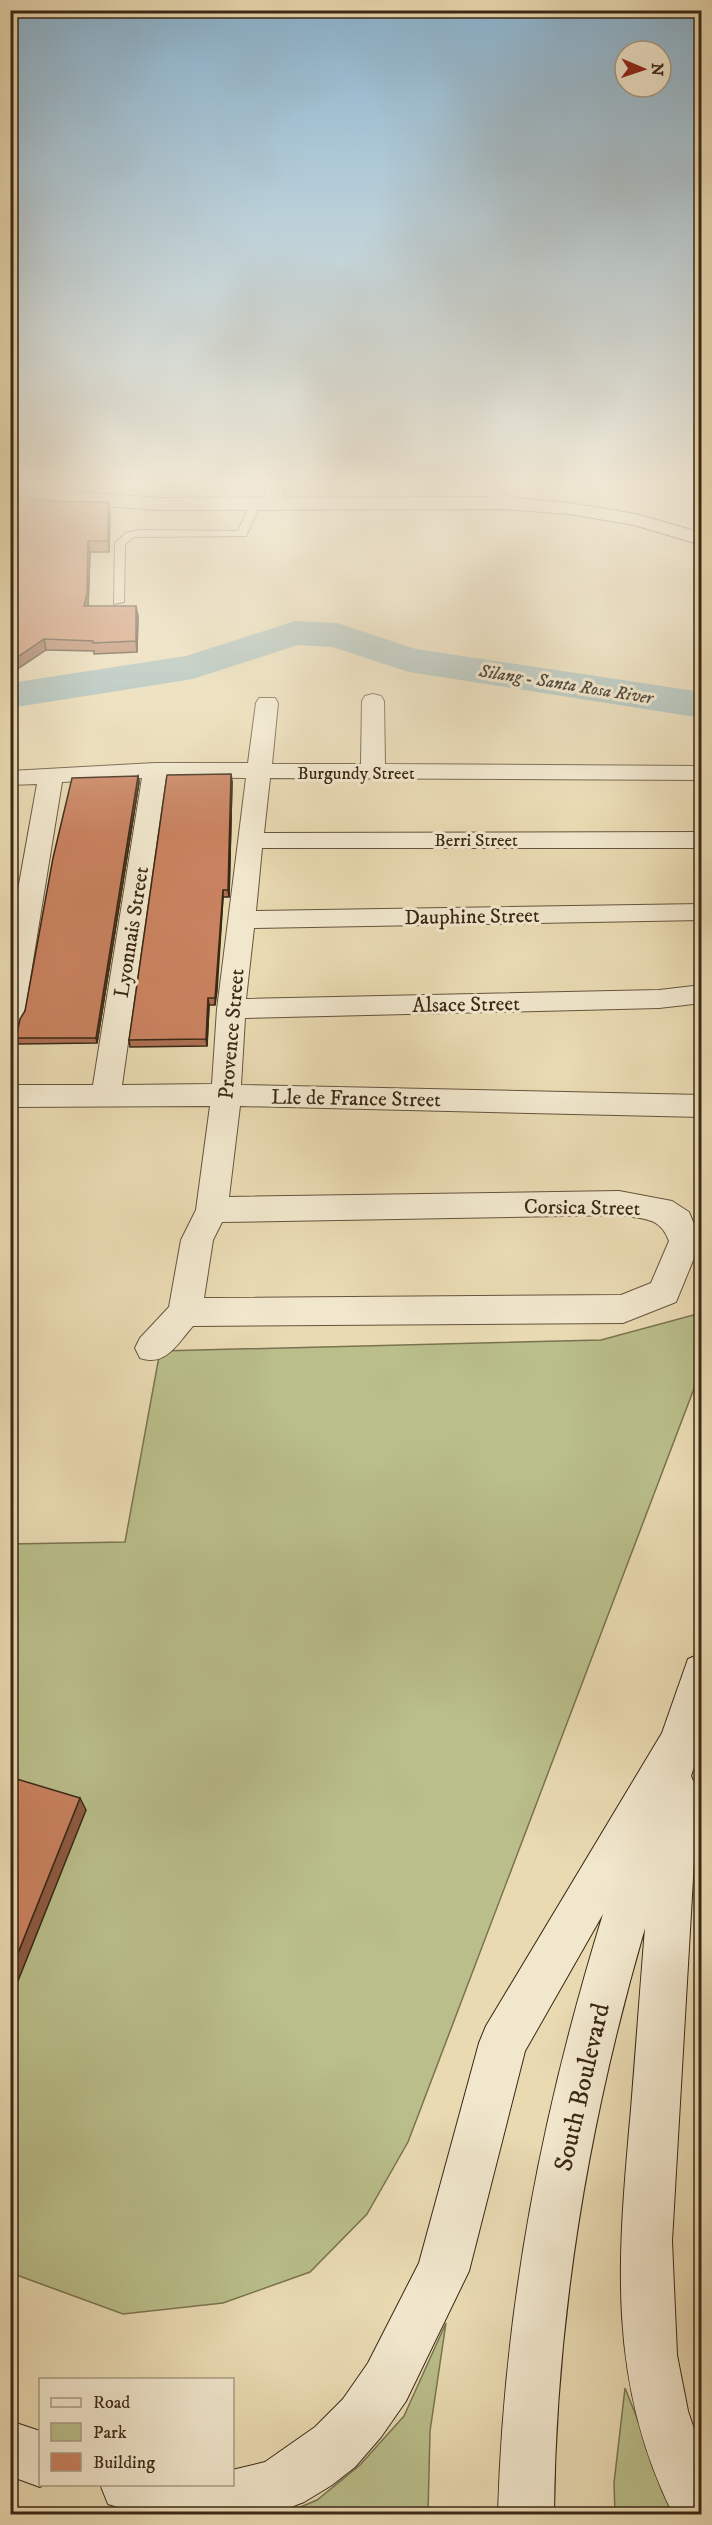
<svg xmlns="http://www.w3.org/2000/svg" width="712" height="2525" font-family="'IM FELL DW Pica',serif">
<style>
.green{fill:#b9be8a;stroke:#7a7350;stroke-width:1.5}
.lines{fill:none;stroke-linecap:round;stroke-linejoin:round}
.river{fill:#9db8b7;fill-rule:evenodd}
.service-casing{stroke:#66543d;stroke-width:2}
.minor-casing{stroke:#66543d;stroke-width:2}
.secondary-casing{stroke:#3a2816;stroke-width:2}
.service{fill:#f1e7cd;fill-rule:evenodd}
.minor{fill:#f1e7cd;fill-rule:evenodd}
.secondary{fill:#f1e7cd;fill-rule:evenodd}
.wall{fill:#ad7052;stroke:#3a2816;stroke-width:1.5}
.shaded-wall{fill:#8d5b42;stroke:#3a2816;stroke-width:1.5}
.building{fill:#c9825f;stroke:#3a2816;stroke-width:1.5}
.labels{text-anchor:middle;stroke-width:6;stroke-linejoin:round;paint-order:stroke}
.far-water-label{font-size:18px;font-style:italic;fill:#534c3e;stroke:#f1e7cd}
.far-street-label{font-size:18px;fill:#3a2816;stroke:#f1e7cd}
.street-label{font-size:21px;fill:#3a2816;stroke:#f1e7cd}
.near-street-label{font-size:26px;fill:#3a2816;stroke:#f1e7cd}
</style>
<rect width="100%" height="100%" fill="#e9dab2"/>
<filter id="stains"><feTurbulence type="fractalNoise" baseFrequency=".00333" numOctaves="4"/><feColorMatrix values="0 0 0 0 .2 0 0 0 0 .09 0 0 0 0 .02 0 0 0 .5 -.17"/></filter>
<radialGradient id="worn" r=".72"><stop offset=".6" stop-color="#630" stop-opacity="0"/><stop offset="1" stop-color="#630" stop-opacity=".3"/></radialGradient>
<g class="green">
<polygon points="701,1313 701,1370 408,2142 367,2214 310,2272 223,2303 123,2314 11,2273 10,1544 125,1542 160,1351 601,1340"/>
<polygon points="446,2323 430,2431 428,2514 284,2514 317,2500 360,2465 404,2416"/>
<polygon points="625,2388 671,2503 676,2514 615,2514 614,2483"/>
</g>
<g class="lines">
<polygon class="river" points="295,621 337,623 416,649 702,692 702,718 409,672 332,647 298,645 193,679 10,708 10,683 186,656"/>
<defs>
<polygon id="service" points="251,503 260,505 246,536 134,537 125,544 124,602 114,604 115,543 126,533 139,530 238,531"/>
<g id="minor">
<polygon points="274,480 293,480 284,490 281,505 272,511 263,505 266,489"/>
<polygon points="475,480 494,480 512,502 510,506 496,506"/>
<polygon points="41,487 48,489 50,493 48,497 10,502 10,490"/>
<path d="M373,694L381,696L384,701L385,764L702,766V780L270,778L264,833L702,832V848H262L256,911L702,904V920L254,928L246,999L659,990L702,985V1003L659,1008L245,1018L241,1085L702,1095V1117L240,1106L229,1197L619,1191L672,1201L689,1212L701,1241L676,1302L623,1323L193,1326C177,1344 166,1367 140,1358L135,1348L140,1338L169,1307L181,1240L196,1210L210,1106L10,1107V1085H93L142,778L62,782L24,1016L20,1023L10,1025V934L37,784L10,785V771L155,763H248L256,703L259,698H275L278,703L272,764H361L362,701L365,696ZM166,777L246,778L217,1009L212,1084L122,1085ZM619,1215C642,1219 660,1216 669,1241L651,1283L621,1295L204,1298L213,1240L222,1222Z"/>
</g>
<g id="secondary">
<polygon points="10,480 65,491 159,498 501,497 569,503 636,514 702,533 702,545 634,525 569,514 501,509 159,510 65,503 10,490"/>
<path d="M702,1653V1742L691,1776L698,1792L672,2241L677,2355L688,2411L702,2453V2514H673C606,2379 618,2255 631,2109C636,2049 640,1988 645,1928C589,2120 556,2314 554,2514H498C504,2306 542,2112 603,1914L525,2051L469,2271L406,2401L381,2437L355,2467L332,2485L304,2502L273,2514H140L108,2504L100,2484H232V2470L265,2462L315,2427L343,2399L368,2363L419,2263L479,2043L486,2026L662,1733L688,1659Z"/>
<polygon points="10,2421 40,2431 40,2484 45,2484 40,2487 10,2476"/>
</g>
</defs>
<use href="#service" class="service-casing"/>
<use href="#minor" class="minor-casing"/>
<use href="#secondary" class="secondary-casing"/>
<use href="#service" class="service"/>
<use href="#minor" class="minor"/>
<use href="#secondary" class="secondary"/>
</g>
<g class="wall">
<polygon points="10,497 33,501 110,512 109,552 90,552 88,606 138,616 137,652 94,654 94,651 46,650 15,605 10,605"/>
<polygon points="138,776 139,782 97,1043 18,1044 16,1038 25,1011"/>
<polygon points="232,781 229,897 223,897 217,991 215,1005 209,1005 207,1046 130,1047 129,1040"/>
</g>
<g class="shaded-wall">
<polygon points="108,502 110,512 109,552 108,541"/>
<polygon points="88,541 90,552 88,604 85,616 84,606"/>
<polygon points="136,606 138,616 137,652 136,641"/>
<polygon points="44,639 46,650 10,674 10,662"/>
<polygon points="231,774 232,781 229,897 228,890"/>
<polygon points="138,776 139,782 97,1043 96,1038"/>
<polygon points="223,890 223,897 215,1005 215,998"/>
<polygon points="208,998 209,1005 207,1046 206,1039"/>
<polygon points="80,1798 86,1810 10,2001 10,1973"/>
</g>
<g class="building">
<polygon points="10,497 33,497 31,501 108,502 108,541 88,541 87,594 84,606 136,606 136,641 93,643 93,641 44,639 10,662 10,620 18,594 10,594"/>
<polygon points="231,774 228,890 223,890 216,985 215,998 208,998 206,1039 129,1040 167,775"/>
<polygon points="138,776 96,1038 16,1038 20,1019 25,1011 53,858 72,778"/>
<polygon points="10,1777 80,1798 10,1973"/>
</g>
<linearGradient id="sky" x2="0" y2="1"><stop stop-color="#8ab6d4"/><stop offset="0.58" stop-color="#f5eedc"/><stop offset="1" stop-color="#f5eedc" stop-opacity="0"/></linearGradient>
<rect width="712" height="833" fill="url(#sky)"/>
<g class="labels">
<g class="far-water-label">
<text transform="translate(566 684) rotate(9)" y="6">Silang - Santa Rosa River</text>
</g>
<g class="far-street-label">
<text x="356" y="779">Burgundy Street</text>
<text x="476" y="846">Berri Street</text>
</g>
<g class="street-label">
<text transform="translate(472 916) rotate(-1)" y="7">Dauphine Street</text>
<text transform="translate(131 932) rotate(-81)" y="7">Lyonnais Street</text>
<text transform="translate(466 1004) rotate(-1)" y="7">Alsace Street</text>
<text transform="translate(231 1034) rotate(-85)" y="7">Provence Street</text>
<text transform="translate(356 1098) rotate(1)" y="7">Lle de France Street</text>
<text transform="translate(582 1207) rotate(1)" y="7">Corsica Street</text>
</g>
<g class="near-street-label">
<text transform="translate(581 2087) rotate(-77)" y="9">South Boulevard</text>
</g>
</g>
<rect width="712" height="2525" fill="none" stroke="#e9dab2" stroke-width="36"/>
<rect x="12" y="12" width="688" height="2501" fill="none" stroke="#3a2816" stroke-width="3"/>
<rect x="18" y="18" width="676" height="2489" fill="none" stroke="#3a2816" stroke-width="1.5"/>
<rect x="39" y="2378" width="195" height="108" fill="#f1e7cd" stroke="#a89b84" stroke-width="1.5"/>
<rect x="51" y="2398" width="30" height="9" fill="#f1e7cd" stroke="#a89b84" stroke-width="1.5"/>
<text x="93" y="2408" font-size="18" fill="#3a2816">Road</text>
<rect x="51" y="2423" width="30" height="18" fill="#b9be8a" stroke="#a89b84" stroke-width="1.5"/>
<text x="93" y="2438" font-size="18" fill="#3a2816">Park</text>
<rect x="51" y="2453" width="30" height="18" fill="#c9825f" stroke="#a89b84" stroke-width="1.5"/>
<text x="93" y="2468" font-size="18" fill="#3a2816">Building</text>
<g transform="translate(643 69) rotate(92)"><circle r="28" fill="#f1e7cd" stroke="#a89b84" stroke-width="1.5"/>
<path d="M0-4.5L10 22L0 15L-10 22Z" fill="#8f2418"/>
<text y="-9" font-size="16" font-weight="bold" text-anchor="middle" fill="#3a2816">N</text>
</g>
<rect width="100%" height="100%" filter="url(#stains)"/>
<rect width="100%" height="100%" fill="url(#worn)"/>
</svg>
